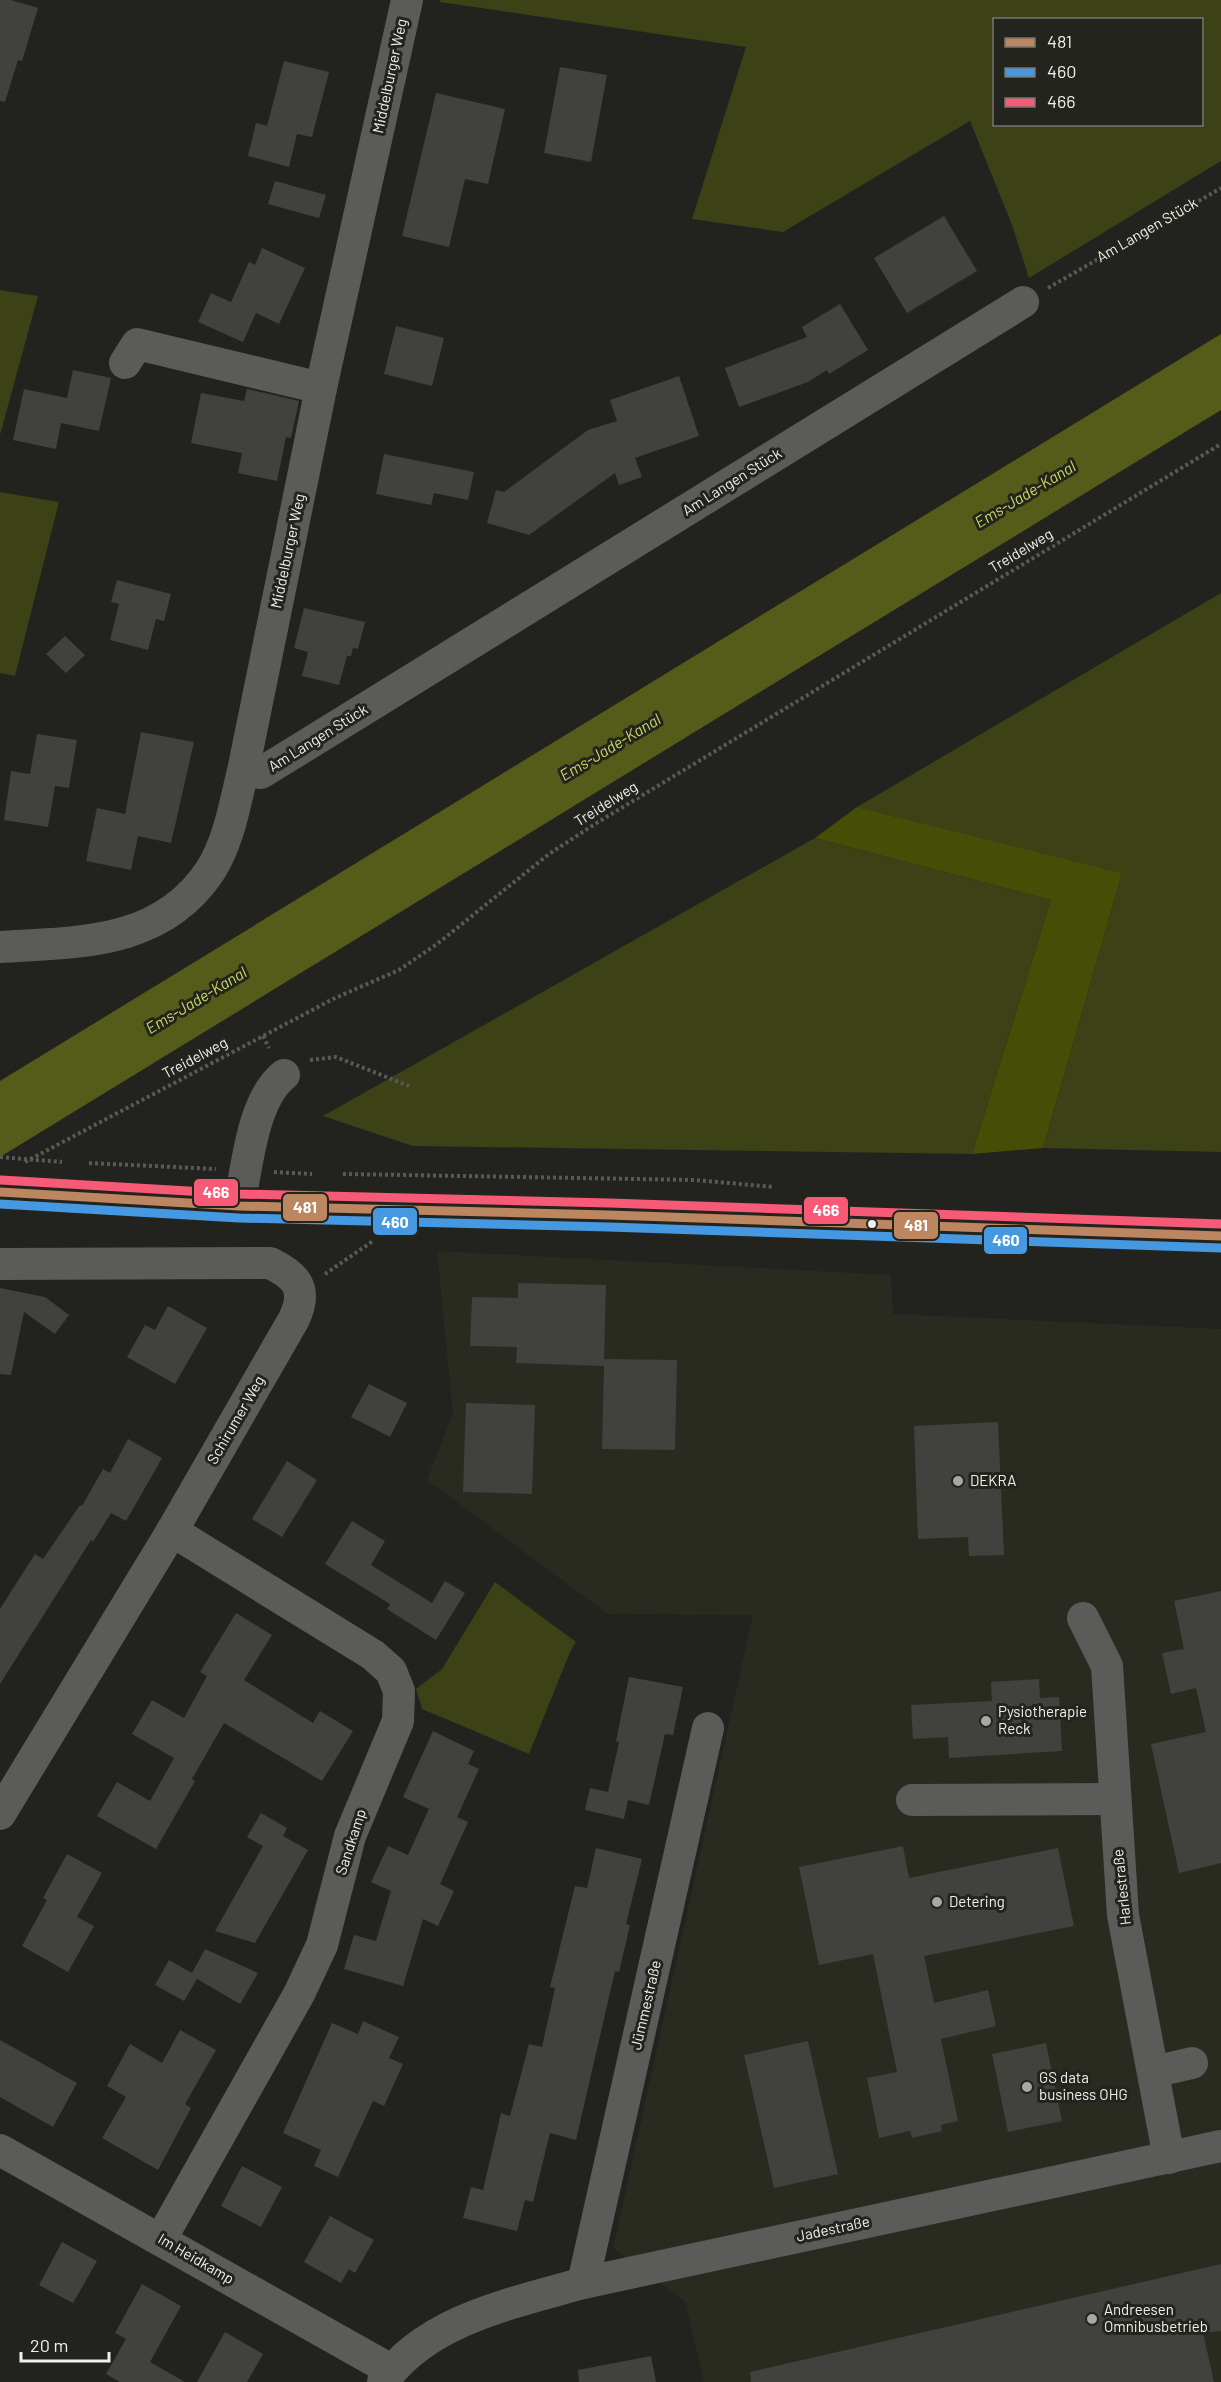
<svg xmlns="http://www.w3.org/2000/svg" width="1221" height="2382" font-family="Barlow,sans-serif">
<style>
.built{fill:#292b21}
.green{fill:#3c4116;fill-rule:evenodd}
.forest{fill:#454d06}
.water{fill:#555c1a}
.building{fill:#41413e}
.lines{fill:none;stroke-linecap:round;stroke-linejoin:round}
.path{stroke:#595a58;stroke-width:4;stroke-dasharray:3 3;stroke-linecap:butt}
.minor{stroke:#5b5b5a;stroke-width:32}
.major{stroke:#5c5c5a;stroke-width:33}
.path-bridge{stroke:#595a58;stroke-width:4;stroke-dasharray:3 3;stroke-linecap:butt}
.bus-1-casing{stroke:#23241e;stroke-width:14}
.bus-2-casing{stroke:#23241e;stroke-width:14}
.bus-3-casing{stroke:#23241e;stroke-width:14}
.bus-1{stroke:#bb8660;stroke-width:9}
.bus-2{stroke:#4699e1;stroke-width:9}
.bus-3{stroke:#f75a77;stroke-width:9}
.bus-dot{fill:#efefeb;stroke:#23241e;stroke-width:2}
.poi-dot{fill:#a7a8a4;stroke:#23241e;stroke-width:2}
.labels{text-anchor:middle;stroke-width:6;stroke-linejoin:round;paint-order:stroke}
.street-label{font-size:15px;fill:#efefeb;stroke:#23241e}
.poi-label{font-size:15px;fill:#efefeb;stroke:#23241e;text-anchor:start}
.water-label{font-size:16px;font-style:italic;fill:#ccdb60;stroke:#23241e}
.line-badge{stroke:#23241e;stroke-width:2}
.badge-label{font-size:16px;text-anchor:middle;font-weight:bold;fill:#fff}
</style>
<rect width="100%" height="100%" fill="#22231f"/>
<polygon class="built" points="437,1251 891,1275 893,1314 1221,1329 1221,2382 704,2382 685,2301 613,2248 753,1615 608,1614 427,1480 453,1414"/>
<g class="green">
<path d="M440,0H1221V161L1029,278L1012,225L970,121L783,232L692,219L746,47L440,2ZM994,20H1202V124H994Z"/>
<polygon points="0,290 38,296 0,435"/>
<polygon points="0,492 59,502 15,676 0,673"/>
<polygon points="1221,593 1221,1152 1043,1148 1122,873 857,807"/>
<polygon points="815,838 1051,900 972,1154 413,1146 323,1116"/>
<polygon points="495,1582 576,1642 570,1652 529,1754 422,1709 416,1689 442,1669"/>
</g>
<polygon class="forest" points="857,807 1122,873 1043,1148 972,1154 1051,900 815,838"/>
<polygon class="water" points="1221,334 1221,410 0,1157 0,1081"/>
<g class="building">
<polygon points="0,0 11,0 38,8 22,61 18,60 5,102 0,101"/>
<polygon points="284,61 329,72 312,137 297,134 289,167 248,156 256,123 267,126"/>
<polygon points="560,67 607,75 591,162 544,153"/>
<polygon points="436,93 505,109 488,184 465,179 449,247 402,236"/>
<polygon points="275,181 326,195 319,218 268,204"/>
<polygon points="944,216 977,271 907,313 874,258"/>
<polygon points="262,248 305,268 279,324 256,313 243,342 198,322 211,293 231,302 249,262 255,265"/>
<polygon points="840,304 868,350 829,374 827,370 808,382 739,407 725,368 807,337 802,327"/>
<polygon points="396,326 444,338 432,386 384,374"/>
<polygon points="73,370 111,378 99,431 61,423 56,449 13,440 24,389 67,398"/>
<polygon points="679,376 699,436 635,458 642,477 619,485 615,473 529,535 487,523 496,490 504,492 588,430 617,421 610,400"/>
<polygon points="247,389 299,401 291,438 286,437 277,481 238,473 242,453 191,443 201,393 244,401"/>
<polygon points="384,454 474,472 468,500 434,493 431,505 376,494"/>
<polygon points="117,580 171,594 164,621 156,619 148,650 110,640 119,604 111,602"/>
<polygon points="304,608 365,622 358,649 353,648 351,656 347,656 339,685 302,676 308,652 294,648"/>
<polygon points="65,636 85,655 66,673 46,654"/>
<polygon points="141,732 194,742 171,843 138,836 131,870 86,861 97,808 125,814"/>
<polygon points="37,734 77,740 69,788 55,786 48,827 4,820 11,771 30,774"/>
<polygon points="518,1283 606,1285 604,1359 677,1360 675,1450 602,1449 604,1366 516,1363 517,1347 470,1346 472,1297 518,1298"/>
<polygon points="0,1288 45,1297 69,1315 55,1334 24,1312 11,1375 0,1374"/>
<polygon points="168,1306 207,1328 175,1384 127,1357 145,1325 155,1330"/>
<polygon points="369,1384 407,1403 390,1437 351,1417"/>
<polygon points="466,1403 535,1405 532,1494 463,1492"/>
<polygon points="998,1422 1004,1555 969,1556 968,1537 918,1539 914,1426"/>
<polygon points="128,1439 162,1458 126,1521 111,1513 93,1542 91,1540 0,1684 0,1609 35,1554 43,1559 80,1505 82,1506 103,1469 110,1473"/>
<polygon points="287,1461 317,1480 282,1537 252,1519"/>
<polygon points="352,1521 385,1541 371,1565 432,1603 445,1581 465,1593 436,1640 387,1609 390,1604 325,1564"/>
<polygon points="1221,1591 1221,1863 1179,1873 1151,1744 1206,1732 1196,1688 1171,1694 1162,1653 1184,1649 1174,1601"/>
<polygon points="236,1613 272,1635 244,1680 313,1723 320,1711 353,1731 322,1781 224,1723 192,1779 195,1781 156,1849 97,1816 117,1782 150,1801 174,1758 132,1734 152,1700 184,1718 207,1676 200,1672"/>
<polygon points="629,1677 683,1687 673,1735 665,1734 649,1805 628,1800 624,1819 585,1810 590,1788 608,1792 619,1742 616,1741"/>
<polygon points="1039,1679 1040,1698 1059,1697 1062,1751 949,1758 948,1737 913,1739 911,1705 992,1701 991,1682"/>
<polygon points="433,1731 474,1751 468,1764 479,1769 457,1817 468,1822 440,1884 454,1891 438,1926 423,1919 403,1986 344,1969 354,1935 376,1941 391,1891 371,1882 388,1846 408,1855 429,1809 403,1797"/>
<polygon points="261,1813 287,1828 283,1836 308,1850 255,1943 215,1931 263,1846 247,1837"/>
<polygon points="903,1846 909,1878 1058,1848 1074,1926 924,1956 934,2003 988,1990 996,2026 941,2039 958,2121 941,2125 942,2131 912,2138 910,2131 879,2138 867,2078 897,2072 873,1954 819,1965 799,1867"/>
<polygon points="596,1848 642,1859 626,1924 630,1925 619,1972 615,1971 576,2140 550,2133 533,2202 525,2200 517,2231 463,2218 471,2187 483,2190 501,2113 510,2116 529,2044 542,2047 555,1988 550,1987 575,1886 587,1888"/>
<polygon points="67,1854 102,1873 77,1917 94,1926 68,1972 22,1946 47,1900 43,1898"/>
<polygon points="205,1949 258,1973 240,2004 197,1979 184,2001 155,1985 169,1960 192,1973"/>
<polygon points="363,2021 399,2037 389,2058 403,2064 384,2106 373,2101 338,2177 314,2166 321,2150 283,2133 332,2023 358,2034"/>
<polygon points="180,2030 216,2050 185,2104 191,2108 158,2170 102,2138 126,2097 107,2086 130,2044 162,2063"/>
<polygon points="0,2040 77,2083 53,2127 0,2097"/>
<polygon points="808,2041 838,2174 774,2188 744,2055"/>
<polygon points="1046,2043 1062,2121 1008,2132 992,2054"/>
<polygon points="242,2166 282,2187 261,2227 221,2206"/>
<polygon points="330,2216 374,2240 355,2273 349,2269 341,2283 304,2262"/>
<polygon points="62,2242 97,2261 73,2303 39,2285"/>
<polygon points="1221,2264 1221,2331 1203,2333 1214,2382 751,2382 750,2372"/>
<polygon points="142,2284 181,2306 150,2362 185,2382 120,2382 106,2374 126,2339 115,2333"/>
<polygon points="225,2332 263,2354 247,2382 197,2382"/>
<polygon points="651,2356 656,2382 579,2382 578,2370"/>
</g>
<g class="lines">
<g class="path">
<polyline points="1048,288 1221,188"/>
<polyline points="263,1036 269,1048"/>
<polyline points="310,1060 336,1057 409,1086"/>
<polyline points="25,1162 333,999 399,970 437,944 549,854 595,824 1221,444"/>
<polyline points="89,1163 216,1169"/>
<polyline points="274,1172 312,1174"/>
<polyline points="343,1174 695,1180 774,1187"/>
<polyline points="325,1274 373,1241"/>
</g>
<g class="minor">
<polyline points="125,363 137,344 321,388"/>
<polyline points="243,771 261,773 1023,302"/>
<path d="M0,947C79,942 161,945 210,871C229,842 235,803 243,771L321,388L407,0"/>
<path d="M239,1206C247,1168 252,1100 284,1075"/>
<path d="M0,1264L270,1263C297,1276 308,1289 294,1319L172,1531L0,1814"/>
<polyline points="1083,1618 1107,1666 1123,1915 1169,2158"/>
<polyline points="912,1800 1114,1799"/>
<polyline points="1153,2072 1192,2063"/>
<polyline points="0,2150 391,2370"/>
<polyline points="161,2239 299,1994 322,1945 350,1836 398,1721 399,1691 391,1671 373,1655 172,1531"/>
<polyline points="583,2283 708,1728"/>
<path d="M383,2382C427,2319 514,2303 583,2283L1221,2146"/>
</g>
<polyline class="major" points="0,1192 239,1206 609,1215 1221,1236"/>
<polyline class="path-bridge" points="0,1157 62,1162"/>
<defs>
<polyline id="bus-1" points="0,1192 239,1206 609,1215 1221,1236"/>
<polyline id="bus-2" points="0,1204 239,1218 609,1227 1221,1248"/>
<polyline id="bus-3" points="1,1180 239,1194 609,1203 1221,1224"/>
</defs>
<use href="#bus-1" class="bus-1-casing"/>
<use href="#bus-2" class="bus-2-casing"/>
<use href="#bus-3" class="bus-3-casing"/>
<use href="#bus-1" class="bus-1"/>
<use href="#bus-2" class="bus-2"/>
<use href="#bus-3" class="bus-3"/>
</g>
<circle class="bus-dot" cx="872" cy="1224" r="5"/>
<g class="poi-dot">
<circle cx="958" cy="1481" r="6"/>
<circle cx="986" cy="1721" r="6"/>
<circle cx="937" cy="1902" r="6"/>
<circle cx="1027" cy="2087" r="6"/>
<circle cx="1092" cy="2319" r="6"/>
</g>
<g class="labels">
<g class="street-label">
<text transform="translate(390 76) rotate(-78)" y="5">Middelburger Weg</text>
<text transform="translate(1147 230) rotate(-30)" y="5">Am Langen Stück</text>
<text transform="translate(732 482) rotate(-32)" y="5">Am Langen Stück</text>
<text transform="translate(288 551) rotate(-78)" y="5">Middelburger Weg</text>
<text transform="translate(1021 551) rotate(-31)" y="5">Treidelweg</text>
<text transform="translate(318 738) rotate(-32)" y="5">Am Langen Stück</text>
<text transform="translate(606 804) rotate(-32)" y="5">Treidelweg</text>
<text transform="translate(195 1058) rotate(-28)" y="5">Treidelweg</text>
<text transform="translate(236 1420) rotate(-60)" y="5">Schirumer Weg</text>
<text transform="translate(351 1842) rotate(-72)" y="5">Sandkamp</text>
<text transform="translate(1122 1887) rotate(-96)" y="5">Harlestraße</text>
<text transform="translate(646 2005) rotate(-77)" y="5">Jümmestraße</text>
<text transform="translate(833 2229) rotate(-12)" y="5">Jadestraße</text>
<text transform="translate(196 2259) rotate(30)" y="5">Im Heidkamp</text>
</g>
<g class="poi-label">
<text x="970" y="1486">DEKRA</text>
<text x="998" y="1717">Pysiotherapie<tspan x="998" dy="17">Reck</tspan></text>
<text x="949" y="1907">Detering</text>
<text x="1039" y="2083">GS data<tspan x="1039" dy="17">business OHG</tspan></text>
<text x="1104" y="2315">Andreesen<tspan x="1104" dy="17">Omnibusbetrieb</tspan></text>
</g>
<g class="water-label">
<text transform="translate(1025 494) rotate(-31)" y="6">Ems-Jade-Kanal</text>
<text transform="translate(610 747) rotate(-31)" y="6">Ems-Jade-Kanal</text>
<text transform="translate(196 1000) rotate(-31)" y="6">Ems-Jade-Kanal</text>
</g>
</g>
<g class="line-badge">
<rect x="193" y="1178" width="46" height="29" rx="6" fill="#f75a77"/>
<rect x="282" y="1193" width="46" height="29" rx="6" fill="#bb8660"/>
<rect x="803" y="1196" width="46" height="29" rx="6" fill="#f75a77"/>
<rect x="372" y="1207" width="46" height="29" rx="6" fill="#4699e1"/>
<rect x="893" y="1211" width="46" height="29" rx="6" fill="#bb8660"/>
<rect x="983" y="1226" width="45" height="29" rx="6" fill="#4699e1"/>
</g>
<g class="badge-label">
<text x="216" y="1198">466</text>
<text x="305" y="1213">481</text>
<text x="826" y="1216">466</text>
<text x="395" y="1228">460</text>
<text x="916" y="1231">481</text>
<text x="1006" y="1246">460</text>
</g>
<rect x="993" y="18" width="210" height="108" fill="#23241e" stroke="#757570" stroke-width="1.5"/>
<rect x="1005" y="38" width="30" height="9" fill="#bb8660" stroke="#757570" stroke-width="1.5"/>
<text x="1047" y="48" font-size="18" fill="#efefeb">481</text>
<rect x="1005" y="68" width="30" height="9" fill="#4699e1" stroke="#757570" stroke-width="1.5"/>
<text x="1047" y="78" font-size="18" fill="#efefeb">460</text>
<rect x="1005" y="98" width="30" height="9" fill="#f75a77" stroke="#757570" stroke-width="1.5"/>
<text x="1047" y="108" font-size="18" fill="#efefeb">466</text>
<path d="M21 2352v9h88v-9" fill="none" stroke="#efefeb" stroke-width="3"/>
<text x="30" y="2352" font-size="18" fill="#efefeb" stroke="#23241e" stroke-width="4.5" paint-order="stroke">20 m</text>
</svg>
